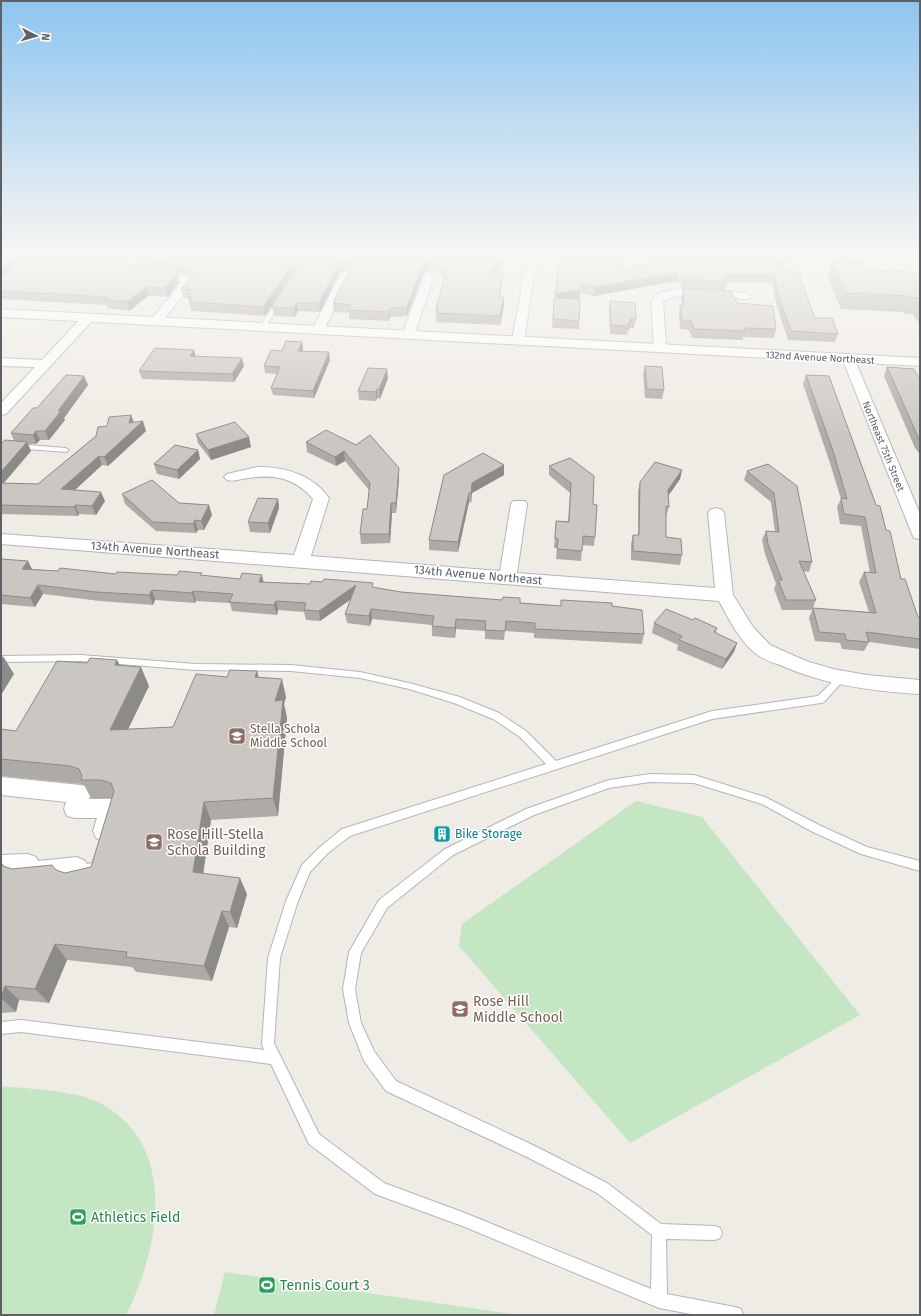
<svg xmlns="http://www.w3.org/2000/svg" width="921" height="1316" font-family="'Fira Sans',sans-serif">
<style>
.green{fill:#c5e6c2}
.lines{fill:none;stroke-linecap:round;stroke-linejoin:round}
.lane-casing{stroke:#b2b6b9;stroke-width:2}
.street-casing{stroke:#b2b6b9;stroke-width:2}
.secondary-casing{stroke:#b1b5b9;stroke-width:2}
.lane{fill:#fff;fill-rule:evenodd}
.street{fill:#fff;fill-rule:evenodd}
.secondary{fill:#fff;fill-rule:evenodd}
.wall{fill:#aeaba7}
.shaded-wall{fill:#8d8b88}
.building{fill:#cac7c2;stroke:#8d8b88}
.labels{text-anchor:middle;stroke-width:3;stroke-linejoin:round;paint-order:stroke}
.far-street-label{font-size:10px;fill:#5d6165;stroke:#fff}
.street-label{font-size:12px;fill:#5d6165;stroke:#fff}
.education-label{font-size:12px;fill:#785e54;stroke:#fff;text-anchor:start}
.culture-label{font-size:12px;fill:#0d838f;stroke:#fff;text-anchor:start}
.near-education-label{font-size:14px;fill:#785e54;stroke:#fff;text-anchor:start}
.near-leisure-label{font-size:14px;fill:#27864d;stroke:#fff;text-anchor:start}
</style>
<rect width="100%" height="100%" fill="#efece5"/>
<g class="green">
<polygon points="636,801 702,817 860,1015 630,1143 459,946 462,924"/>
<path d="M1,1086C29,1089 76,1090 100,1103C180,1146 159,1249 126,1315H1Z"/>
<polygon points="225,1272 518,1315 214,1315"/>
</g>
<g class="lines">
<defs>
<g id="lane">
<polygon points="277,301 282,302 264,328 260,328 259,327"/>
<polygon points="1,443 66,448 69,450 66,452 1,447"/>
<polygon points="81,655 196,664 291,665 360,672 409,683 460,697 499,713 526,731 556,761 712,711 818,696 837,677 843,677 845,679 843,681 824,702 821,703 712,719 350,836 328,853 310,872 298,901 280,958 274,1043 319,1134 384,1183 465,1213 651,1289 652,1235 597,1193 527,1157 386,1091 364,1061 349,1023 343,989 349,952 379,900 445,849 526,809 609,780 650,774 694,775 765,797 819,825 867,847 920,861 920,871 861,854 811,831 762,804 694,783 650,782 609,788 534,815 453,855 387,908 361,953 355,989 361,1023 374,1051 396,1081 537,1147 607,1183 661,1224 715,1226 720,1228 722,1233 720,1238 715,1240 666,1239 667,1294 735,1307 741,1309 743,1315 696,1315 659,1308 465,1227 375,1194 309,1144 271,1064 21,1032 1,1034 1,1022 21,1020 264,1050 262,1044 268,958 286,901 302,865 320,847 342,829 546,764 520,737 493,719 454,703 409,689 360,678 291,671 196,670 81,661 1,662 1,656"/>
</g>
<g id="street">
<polygon points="129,255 140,255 134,264 137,265 190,277 194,282 160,324 152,324 150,321 182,282 130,270 123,265"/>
<polygon points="534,255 544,255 534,274 524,341 518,345 512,341 524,274"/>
<polygon points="346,270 351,273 324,330 318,334 314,333 312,330 341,273"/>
<polygon points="429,273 434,276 414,335 408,339 404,338 402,335 424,276"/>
<path d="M699,289L746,293L752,296L746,299C724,298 682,290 663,301L666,348L664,351H656L654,348L651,300C661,287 685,289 699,289Z"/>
<polygon points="88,314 94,318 92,321 6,414 1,415 1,403 35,367 1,366 1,358 42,360 84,315"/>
<polygon points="848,354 854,358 920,514 920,539 914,538 912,534 842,358"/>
<path d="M257,467C285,467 312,474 329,498L311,556L500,571L511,504L513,501H525L527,504L517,573L715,588L708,513L710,510L716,508L722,510L724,513L733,595L753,627L770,645L806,661L833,669L867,675L920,680V694C871,691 825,685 780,665C771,662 762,659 755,653C739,640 729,619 719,601L1,544V534L294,555L313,499C295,478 274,474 248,478C240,479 234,482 227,480L224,477L227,474Z"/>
<polygon points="1,777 80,785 88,787 91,794 89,799 111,799 119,801 122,808 112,838 104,841 96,838 93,831 97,818 75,818 67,816 64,809 66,802 1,795"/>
<polygon points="28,854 36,857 38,861 77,857 85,861 87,864 92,863 100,866 104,874 100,882 76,888 68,885 65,880 25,884 17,881 14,876 1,877 1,855"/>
</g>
<polygon id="secondary" points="1,309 920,358 920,366 1,317"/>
</defs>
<use href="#lane" class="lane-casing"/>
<use href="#street" class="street-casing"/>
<use href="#secondary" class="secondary-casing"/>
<use href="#lane" class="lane"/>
<use href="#street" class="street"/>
<use href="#secondary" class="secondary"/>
</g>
<g class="wall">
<polygon points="1,255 128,255 126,258 81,262 80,262 127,263 177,274 179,282 168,297 148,296 129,311 107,308 106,305 1,299"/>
<polygon points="134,255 509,255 497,273 502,282 500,297 504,297 504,305 500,325 436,322 436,309 445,276 429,270 423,275 407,316 390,317 389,321 349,319 349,313 334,312 333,303 349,271 347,269 340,272 320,312 298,311 295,317 274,316 272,307 295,274 293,274 265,316 194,311 191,310 188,298 183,297 181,289 192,277 191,276 136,263"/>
<polygon points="612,255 610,258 622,268 649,264 649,255 711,255 711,261 783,264 815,318 838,334 835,342 788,340 777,307 772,283 727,283 725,290 681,288 681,283 676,283 676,281 594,296 580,293 580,298 575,299 579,321 579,329 552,328 555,294"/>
<polygon points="831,261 866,269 920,273 920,326 913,314 905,314 904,312 841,309 827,276"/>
<polygon points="683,289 737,303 776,329 774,338 743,337 743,340 692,338 689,330 680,329 679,314 680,305 682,305 681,297"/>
<polygon points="610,301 636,319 634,328 630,328 629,331 628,331 627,335 610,334 609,309"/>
<polygon points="302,342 303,349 302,351 330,360 314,398 273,395 271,388 277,374 265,373 264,366 282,351"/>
<polygon points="194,350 195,356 244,366 234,382 142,379 139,371"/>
<polygon points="645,366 664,390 662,399 645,398 643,374"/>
<polygon points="887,367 920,380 920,453 919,453 915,448 884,376"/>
<polygon points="806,375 886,530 901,579 918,617 920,617 920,649 869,642 864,651 842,649 840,643 815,641 809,618 813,608 869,612 859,582 864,572 870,573 861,526 840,524 837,507 841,499 830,463 803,384"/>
<polygon points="84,376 88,385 64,418 65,420 49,440 40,440 36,444 28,444 31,451 4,483 38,484 96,436 107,426 131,415 134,422 146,431 108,466 102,465 75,490 105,501 96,515 79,514 78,516 1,514 1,444 14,441 11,433 37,408"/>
<polygon points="388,378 380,399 377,398 376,401 359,400 358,391"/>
<polygon points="326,430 399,478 396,513 392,513 390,543 361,544 360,534 367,509 369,490 345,461 336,466 307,452 306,442"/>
<polygon points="196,434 251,447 211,460 198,443"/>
<polygon points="198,450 200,459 179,479 157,474 154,464"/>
<polygon points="570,458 593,504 595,537 594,546 582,545 581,561 556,559 557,548 554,548 556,521 568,521 570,493 549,475 549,466"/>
<polygon points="768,464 812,562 809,572 803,571 816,600 812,610 782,610 774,589 776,584 765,554 762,540 766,531 775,532 771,502 744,480 747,471"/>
<polygon points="504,465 504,475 472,493 471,503 469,502 458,552 429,550 429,540 444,475"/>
<polygon points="682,470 680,479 668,496 669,507 666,516 666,537 682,555 680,565 631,560 631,544 633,535 638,535 638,492 640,482"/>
<polygon points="122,494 179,503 212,515 204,530 198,530 196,533 156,531 125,504"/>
<polygon points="278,499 279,508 270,533 250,532 248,522"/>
<polygon points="1,559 32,569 58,571 116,574 203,576 264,582 373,588 401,592 520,603 561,606 561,600 612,606 644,634 642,644 534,638 534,633 505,631 504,640 485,639 485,631 456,629 455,638 432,636 432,625 372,619 370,626 347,623 345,614 351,599 320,621 306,620 304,612 278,610 277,615 232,611 230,603 196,601 195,603 155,600 153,605 100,601 43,594 35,607 1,604"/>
<polygon points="693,620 717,628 716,633 737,643 734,652 722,669 677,650 678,645 652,633 654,623"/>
<polygon points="117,660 120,666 149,686 128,729 173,727 227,677 257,671 258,677 286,697 284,704 287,718 278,816 211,820 203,873 247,894 237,928 229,927 212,981 136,972 132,967 67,960 49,1003 19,1000 16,1012 1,1013 1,862 4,866 12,869 56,870 65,873 91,867 112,798 91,798 84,785 80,784 1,776 1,729 16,731 87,663"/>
</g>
<g class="shaded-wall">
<polygon points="16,255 28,255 1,280 1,269"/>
<polygon points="75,255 128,255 126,258 81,262 75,265 72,257"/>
<polygon points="503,255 509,255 491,281 492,273"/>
<polygon points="608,255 612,255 605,266 606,258"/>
<polygon points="787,255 797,255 775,269 777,261"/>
<polygon points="346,260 347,269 340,272 320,312 319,303 339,264"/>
<polygon points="428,262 429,270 423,275 407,316 407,307 422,267"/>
<polygon points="292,265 293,274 265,316 263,307"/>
<polygon points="503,273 502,282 499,305 499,297"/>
<polygon points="678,273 676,281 594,296 595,287"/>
<polygon points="177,274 179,282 168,297 165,288"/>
<polygon points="146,287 148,296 129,311 127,302"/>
<polygon points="580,290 580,298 554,302 555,294"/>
<polygon points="504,297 504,305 500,325 500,316"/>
<polygon points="297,303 298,311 295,317 294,308"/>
<polygon points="390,308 390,317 389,321 388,312"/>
<polygon points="302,342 303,349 299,358 298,351"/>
<polygon points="194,350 196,358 190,356"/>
<polygon points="329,352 330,360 314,398 313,391"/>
<polygon points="242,358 244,366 234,382 232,374"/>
<polygon points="387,369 388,378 380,399 379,390"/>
<polygon points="84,376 88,385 64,418 65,420 49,440 45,431 58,411"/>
<polygon points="377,389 377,398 376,401 376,392"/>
<polygon points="131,415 134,424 143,421 146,431 108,466 104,457 129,423"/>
<polygon points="36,431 40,440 36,444 33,435"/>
<polygon points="249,437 251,447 211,460 208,450"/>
<polygon points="27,442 31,451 1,486 1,472"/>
<polygon points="198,450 200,459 179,479 177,470"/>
<polygon points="344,451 345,461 336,466 335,457"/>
<polygon points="99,456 102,465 65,499 61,489"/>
<polygon points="504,465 504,475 472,493 471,503 471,493 472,483"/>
<polygon points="399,468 399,478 396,513 396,503"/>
<polygon points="682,470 680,479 666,499 668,490"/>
<polygon points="101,492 105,501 96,515 92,506"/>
<polygon points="469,493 469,502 458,552 458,542"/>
<polygon points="278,499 279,508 270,533 268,523"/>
<polygon points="391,503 392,513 390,543 389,534"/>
<polygon points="75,505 79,514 78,516 74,507"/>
<polygon points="209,505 212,515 204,530 201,521"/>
<polygon points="195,520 198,530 196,533 193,524"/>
<polygon points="28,561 33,571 22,569"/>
<polygon points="262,575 264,584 259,582"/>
<polygon points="38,585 43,594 35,607 30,598"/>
<polygon points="356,585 357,595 320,621 319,611"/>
<polygon points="152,590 155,600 153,605 149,595"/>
<polygon points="193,591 196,601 195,603 192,593"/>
<polygon points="276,601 278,610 277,615 274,605"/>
<polygon points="371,609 372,619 370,626 369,616"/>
<polygon points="456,619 456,629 455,638 455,628"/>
<polygon points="737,643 734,652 722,669 726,659"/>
<polygon points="3,656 14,674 1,695 1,659"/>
<polygon points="117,660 126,678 115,665"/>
<polygon points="141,667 149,686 119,748 110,730"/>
<polygon points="257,671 262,690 255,677"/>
<polygon points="282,679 286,697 284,704 287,718 278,816 273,798 275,701"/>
<polygon points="204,802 211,820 201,889 193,872"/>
<polygon points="240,878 247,894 237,928 230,912"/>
<polygon points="222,911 229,927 212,981 204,966"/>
<polygon points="55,944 67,960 49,1003 35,989"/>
<polygon points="5,986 19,1000 16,1012 1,998"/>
</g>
<g class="building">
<polygon points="1,255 16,255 1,269"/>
<polygon points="26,255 75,255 72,257 78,262 120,259 127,263 177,274 165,288 146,287 127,302 104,299 107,297 1,291 1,278"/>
<polygon points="135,255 503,255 492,273 503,273 499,297 504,297 500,316 436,313 438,309 436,309 447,268 428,262 422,267 407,307 390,308 388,312 348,310 351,305 333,303 352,265 346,260 339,264 319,303 297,303 294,308 272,307 298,269 297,266 292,265 263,307 192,302 189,302 193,297 188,297 192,290 181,289 193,275 189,268"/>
<polygon points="560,255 608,255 606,258 622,259 622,268 651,263 651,255 711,255 711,261 730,255 787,255 777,261 799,275 815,318 832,318 838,334 791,331 779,298 774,275 724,275 727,282 682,279 682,275 678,275 678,273 595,287 581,284 580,290 555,294"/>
<polygon points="831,261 862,262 866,269 920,273 920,299 920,298 911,298 910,296 846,293"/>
<polygon points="683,289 731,291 737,303 773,306 776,329 744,328 745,331 694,329 691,321 682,321 680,305 684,306"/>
<polygon points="554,298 580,299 579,321 553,319"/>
<polygon points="610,301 635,303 636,319 630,319 630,323 628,323 629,326 611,325"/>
<polygon points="286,341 302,342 298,351 329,352 313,391 271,388 280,367 264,366 271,350 282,351"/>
<polygon points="155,348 194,350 190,356 242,358 232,374 139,371"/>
<polygon points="645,366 662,367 664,390 647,389"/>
<polygon points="887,367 914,369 920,380 920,440 919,439"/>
<polygon points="368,368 387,369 379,390 377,389 376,392 358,391"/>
<polygon points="66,375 84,376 58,411 61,411 45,431 36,431 33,435 11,433 33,408 37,408"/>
<polygon points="806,375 829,376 876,505 880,506 886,530 890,531 901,579 905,579 918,617 920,617 920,639 866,632 869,642 846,640 845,634 819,632 813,608 876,613 864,572 876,573 865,517 844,514 841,498 847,499 834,454"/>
<polygon points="131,415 129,423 143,421 104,457 99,456 61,489 101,492 92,506 75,505 74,507 1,505 1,483 38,484 96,436 98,427 107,426 109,417"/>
<polygon points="235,422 249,437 208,450 196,434"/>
<polygon points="326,430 356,445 370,435 399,468 396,503 391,503 389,534 360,534 363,509 367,509 370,483 344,451 335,457 306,442"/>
<polygon points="5,440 27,442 1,472 1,444"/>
<polygon points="175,445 198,450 177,470 154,464"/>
<polygon points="483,453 504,465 472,483 471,493 469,493 458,542 429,540 444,475"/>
<polygon points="570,458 594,476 593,504 597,505 595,537 583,536 582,551 557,549 558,539 555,538 556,521 569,522 571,483 549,466"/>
<polygon points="655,462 682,470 668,490 669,507 666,506 666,537 681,539 682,555 633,551 633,535 639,535 640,482"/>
<polygon points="768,464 797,486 812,562 799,561 816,600 786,600 778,580 782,580 768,544 766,531 779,532 774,493 747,471"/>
<polygon points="152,480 179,503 209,505 201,521 195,520 193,524 153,522 122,494"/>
<polygon points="258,498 278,499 268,523 248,522"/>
<polygon points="1,559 28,561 22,569 58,571 60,568 116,574 117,572 177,575 179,571 202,573 200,575 240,579 242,573 262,575 259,582 310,584 311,581 322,582 324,579 338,580 373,583 372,587 401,592 502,600 503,597 520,598 520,603 561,606 561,600 612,603 612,606 642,610 644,634 535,629 535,623 506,621 505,631 485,630 486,621 456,619 455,628 432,626 434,616 371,609 369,616 345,614 356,585 319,611 304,610 306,603 276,601 274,605 229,602 233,594 193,591 192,593 152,590 149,595 96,592 38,585 30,598 1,595"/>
<polygon points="666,609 693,620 695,618 717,628 714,632 737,643 726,659 679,640 682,636 654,623"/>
<polygon points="90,658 117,660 115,665 141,667 110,730 173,727 196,674 227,677 230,670 257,671 255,677 282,679 275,701 283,700 273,798 204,802 193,872 240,878 230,912 222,911 204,966 126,957 127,952 55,944 35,989 5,986 1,997 1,862 3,866 12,869 52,865 56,870 65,873 91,867 114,791 111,783 101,780 81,780 82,776 79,769 70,766 1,759 1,729 16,731 57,661 87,663"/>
</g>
<linearGradient id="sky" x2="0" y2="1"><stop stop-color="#8dc5f0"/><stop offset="0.58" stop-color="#f8f6f3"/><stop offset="1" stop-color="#f8f6f3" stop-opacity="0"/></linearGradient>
<rect width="921" height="440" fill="url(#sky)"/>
<defs>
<symbol id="school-square" viewBox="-11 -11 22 22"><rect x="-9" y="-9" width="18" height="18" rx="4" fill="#8d6e63" stroke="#fff"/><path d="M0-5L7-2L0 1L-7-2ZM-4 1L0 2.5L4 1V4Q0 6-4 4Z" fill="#fff"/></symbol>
<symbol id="building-square" viewBox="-11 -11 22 22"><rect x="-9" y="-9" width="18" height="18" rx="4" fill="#0f9aa8" stroke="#fff"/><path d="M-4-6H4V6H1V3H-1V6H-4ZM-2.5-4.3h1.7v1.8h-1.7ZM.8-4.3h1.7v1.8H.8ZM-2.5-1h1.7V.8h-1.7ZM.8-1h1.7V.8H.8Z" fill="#fff"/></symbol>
<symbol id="stadium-square" viewBox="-11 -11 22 22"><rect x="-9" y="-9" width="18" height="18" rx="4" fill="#2e9e5b" stroke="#fff"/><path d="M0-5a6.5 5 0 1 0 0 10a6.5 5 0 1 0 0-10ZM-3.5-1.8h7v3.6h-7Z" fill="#fff"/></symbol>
</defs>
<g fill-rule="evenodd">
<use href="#school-square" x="227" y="726" width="20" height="20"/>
<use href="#building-square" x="432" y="824" width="20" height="20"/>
<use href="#school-square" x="144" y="832" width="20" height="20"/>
<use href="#school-square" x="450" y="999" width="20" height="20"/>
<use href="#stadium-square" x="68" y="1207" width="20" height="20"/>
<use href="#stadium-square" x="257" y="1275" width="20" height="20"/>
</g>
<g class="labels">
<g class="far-street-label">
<text transform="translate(820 357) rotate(3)" y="4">132nd Avenue Northeast</text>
<text transform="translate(884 446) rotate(68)" y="4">Northeast 75th Street</text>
</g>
<g class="street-label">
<text transform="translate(155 550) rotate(4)" y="4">134th Avenue Northeast</text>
<text transform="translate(478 575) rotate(5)" y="4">134th Avenue Northeast</text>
</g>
<g class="education-label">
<text x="250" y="733">Stella Schola<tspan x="250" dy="14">Middle School</tspan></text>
</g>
<g class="culture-label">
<text x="455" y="838">Bike Storage</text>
</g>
<g class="near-education-label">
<text x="167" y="839">Rose Hill-Stella<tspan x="167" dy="16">Schola Building</tspan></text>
<text x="473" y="1006">Rose Hill<tspan x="473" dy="16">Middle School</tspan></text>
</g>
<g class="near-leisure-label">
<text x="91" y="1222">Athletics Field</text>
<text x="280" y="1290">Tennis Court 3</text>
</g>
</g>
<rect width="921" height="1316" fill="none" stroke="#5d6165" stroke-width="4"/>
<g transform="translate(36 36) rotate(96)" stroke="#ffffff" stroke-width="3" paint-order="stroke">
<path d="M0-3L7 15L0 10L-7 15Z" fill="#5d6165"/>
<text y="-6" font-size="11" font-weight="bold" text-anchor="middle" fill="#5d6165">N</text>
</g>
</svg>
